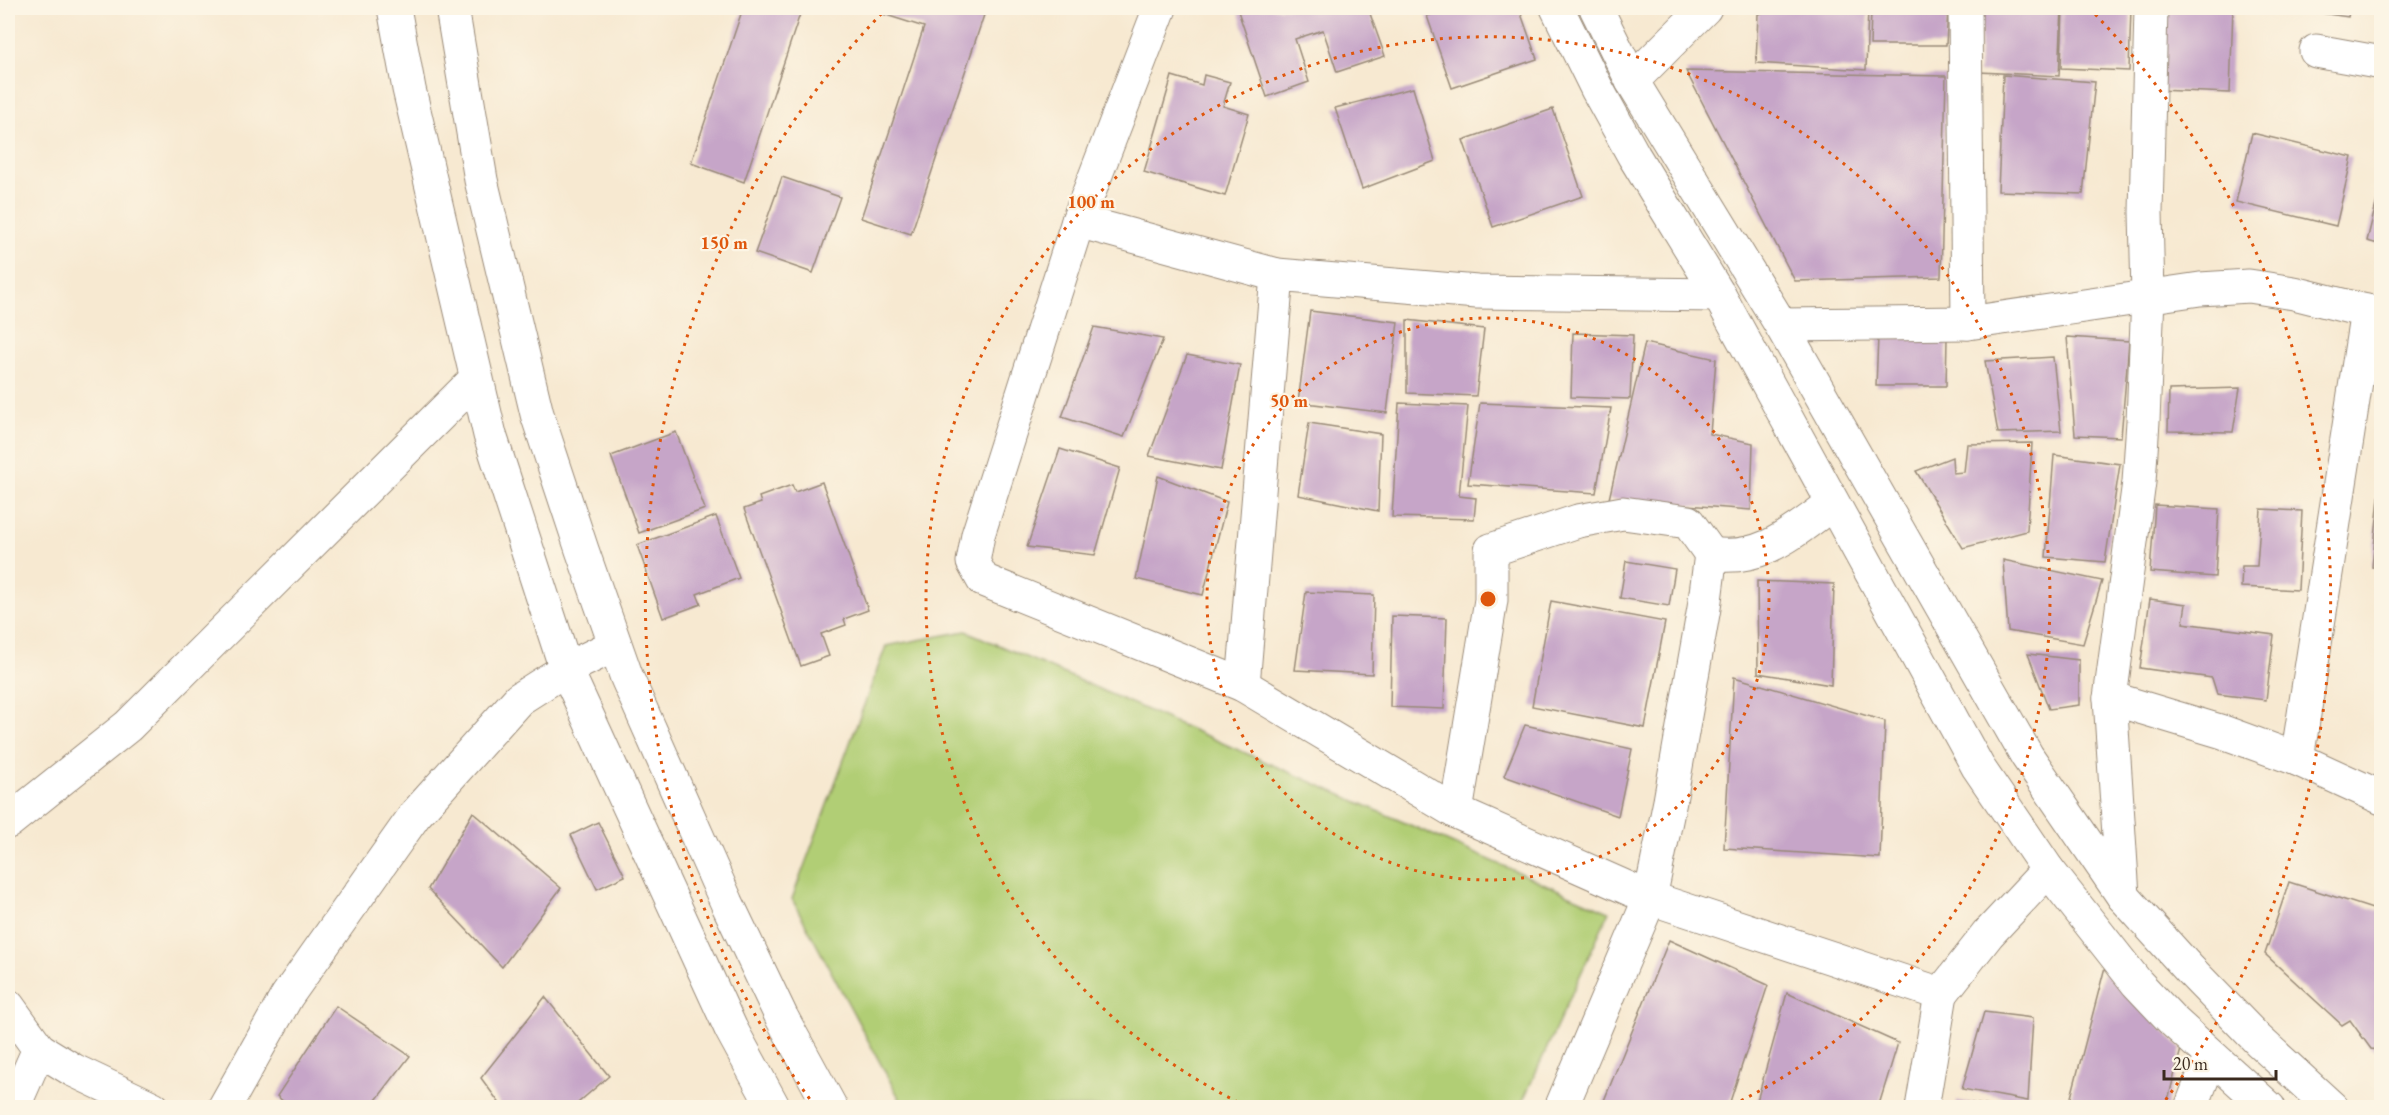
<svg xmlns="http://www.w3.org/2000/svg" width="2389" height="1115" font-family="'EB Garamond',serif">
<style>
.green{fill:#b1ce74;stroke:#767c49;stroke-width:1.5}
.building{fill:#c6a5c8}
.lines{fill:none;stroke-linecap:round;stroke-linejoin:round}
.minor-casing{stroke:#998a78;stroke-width:35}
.minor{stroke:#fff;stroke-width:33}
.ring{fill:none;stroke:#df570d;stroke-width:3;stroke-dasharray:3 6}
.centre{fill:#df570d;stroke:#fcf5e5;stroke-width:3}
.ring-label{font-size:18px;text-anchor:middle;font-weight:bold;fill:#df570d;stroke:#fcf5e5;stroke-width:4.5;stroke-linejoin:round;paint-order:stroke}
</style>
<rect width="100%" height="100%" fill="#fcf5e5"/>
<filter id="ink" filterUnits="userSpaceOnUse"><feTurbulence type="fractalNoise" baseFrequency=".0167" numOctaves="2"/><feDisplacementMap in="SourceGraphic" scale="12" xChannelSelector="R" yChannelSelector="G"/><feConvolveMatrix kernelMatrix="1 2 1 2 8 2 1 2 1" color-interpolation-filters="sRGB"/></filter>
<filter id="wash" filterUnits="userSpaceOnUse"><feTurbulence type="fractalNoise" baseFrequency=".008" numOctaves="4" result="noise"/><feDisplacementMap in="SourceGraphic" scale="24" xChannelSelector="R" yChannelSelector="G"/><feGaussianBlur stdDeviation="1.35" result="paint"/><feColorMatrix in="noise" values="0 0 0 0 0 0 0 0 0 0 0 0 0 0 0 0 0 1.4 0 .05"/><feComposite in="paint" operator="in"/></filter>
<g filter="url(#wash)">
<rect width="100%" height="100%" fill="#f7e9d1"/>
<polygon class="green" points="966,631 1609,912 1520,1107 904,1107 792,899 886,646"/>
<g id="blocks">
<g class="building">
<polygon points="743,8 802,8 744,182 691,163"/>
<polygon points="864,8 971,8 970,10 984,15 911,234 861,218 924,27"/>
<polygon points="1237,8 1368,8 1385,56 1337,72 1323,30 1295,39 1309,82 1267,97"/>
<polygon points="1452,8 1519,8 1537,59 1452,88 1427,16"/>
<polygon points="1778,8 1868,8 1866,70 1756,63 1758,14"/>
<polygon points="1871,8 1948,8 1946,45 1870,45"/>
<polygon points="1982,8 2062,8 2059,76 1979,72"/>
<polygon points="2063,8 2131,8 2129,71 2061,68"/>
<polygon points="2160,8 2233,8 2230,93 2157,90"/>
<polygon points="2286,8 2350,8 2348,17"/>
<polygon points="1686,71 1946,76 1941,277 1795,281"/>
<polygon points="1204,75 1230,82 1223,106 1249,114 1225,196 1144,172 1172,76 1202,85"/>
<polygon points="2003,75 2095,82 2083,194 1998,191"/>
<polygon points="1413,88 1435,161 1362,189 1335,108"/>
<polygon points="1553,109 1583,196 1493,227 1463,140"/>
<polygon points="2252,133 2352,157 2336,226 2236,202"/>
<polygon points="782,177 840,197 813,273 755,253"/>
<polygon points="2381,184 2382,184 2382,245 2367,241"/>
<polygon points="1310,311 1398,322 1387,413 1298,402"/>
<polygon points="1407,320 1484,329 1476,396 1407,393"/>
<polygon points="1094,327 1163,339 1124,437 1062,417"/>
<polygon points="1573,333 1633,335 1630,399 1571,397"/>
<polygon points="1878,337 1947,338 1946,386 1876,386"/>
<polygon points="2067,337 2129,341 2121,437 2075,435"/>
<polygon points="1645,343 1716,359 1710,434 1753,443 1751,510 1609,499"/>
<polygon points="1187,355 1240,365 1221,470 1149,456"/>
<polygon points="2053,357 2061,431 1998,433 1985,361"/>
<polygon points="2240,388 2233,432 2168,431 2169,390"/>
<polygon points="1399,403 1468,406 1459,496 1476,498 1474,519 1392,517"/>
<polygon points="1480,403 1611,408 1596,493 1468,484"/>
<polygon points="1309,423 1381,434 1378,511 1298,495"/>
<polygon points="676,432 705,509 639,533 611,456"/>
<polygon points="2032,443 2027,531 1963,548 1916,471 1952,457 1953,473 1964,472 1967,444"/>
<polygon points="1060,449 1120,468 1095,555 1027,547"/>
<polygon points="2054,455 2120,464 2105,562 2046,557"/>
<polygon points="1158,476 1227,502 1203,595 1136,579"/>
<polygon points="822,482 868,610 844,619 846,625 821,634 829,656 801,666 744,509 761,503 759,497 792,485 795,492"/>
<polygon points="2380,488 2382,488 2382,568 2372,567"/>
<polygon points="2155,505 2219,509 2215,577 2150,572"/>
<polygon points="2261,509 2302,511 2298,590 2241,587 2242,566 2257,566"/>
<polygon points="716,516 739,578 697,594 701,604 663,618 637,545"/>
<polygon points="2003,560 2102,581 2083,644 2008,631"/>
<polygon points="1626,561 1675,569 1669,606 1620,598"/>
<polygon points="1757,581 1834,584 1831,685 1758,673"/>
<polygon points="1306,592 1374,595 1372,674 1295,670"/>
<polygon points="2150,599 2186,604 2183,623 2274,635 2266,700 2217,694 2212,678 2140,668"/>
<polygon points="1551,601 1665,622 1645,728 1532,706"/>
<polygon points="1392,616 1447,618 1444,709 1390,707"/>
<polygon points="2028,654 2079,660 2079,705 2049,709"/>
<polygon points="1734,677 1885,721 1880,858 1724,848"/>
<polygon points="1525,725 1632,749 1618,816 1504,776"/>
<polygon points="473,812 561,888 502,967 428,889"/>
<polygon points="598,822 625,876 597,889 571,835"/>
<polygon points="2289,882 2382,912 2382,1051 2371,1049 2350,1020 2342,1025 2265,954"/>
<polygon points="1669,940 1768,985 1728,1108 1601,1108"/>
<polygon points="2105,967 2181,1049 2166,1108 2103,1108 2070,1101"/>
<polygon points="1787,993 1898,1043 1878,1108 1755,1108"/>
<polygon points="545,997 609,1076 572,1108 503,1108 481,1078"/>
<polygon points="336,1006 410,1056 370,1108 291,1108 277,1096"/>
<polygon points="1984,1012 2033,1018 2028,1101 1962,1089"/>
<polygon points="1957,1101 1989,1106 1989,1108 1957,1108"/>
</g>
</g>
</g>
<g filter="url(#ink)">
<use href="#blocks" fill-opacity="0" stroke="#998a78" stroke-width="1.5"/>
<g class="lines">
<defs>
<g id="minor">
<polyline points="394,8 409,89 490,435 566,669 731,1029 774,1108"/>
<polyline points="452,8 481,180 537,414 582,550 627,678 727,903 782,1018 831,1108"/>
<polyline points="1160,8 1078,221 978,535 973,562 983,580 1243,685 1456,812 1650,898 1561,1108"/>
<polyline points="1557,8 1597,89 1634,156 1719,295 1978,767 2048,870 2137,983 2173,1021 2269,1108"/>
<polyline points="1596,8 1632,81 1781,325 2027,756 2123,896 2190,970 2258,1040 2332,1108"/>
<polyline points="1965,8 1968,323"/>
<polyline points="2316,51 2382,63"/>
<polyline points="1632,81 1705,8"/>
<polyline points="1078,221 1277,275 1477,292 1719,295"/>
<polyline points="1781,325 1968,323 2200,289 2249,286 2294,293 2382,315"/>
<path d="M1832,504C1793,532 1762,562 1711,554L1704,608L1670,801L1650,898L1941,994L1922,1108"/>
<polyline points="1243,685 1277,275"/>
<polyline points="2110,698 2223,732 2297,759 2382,798"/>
<polyline points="2297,759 2367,311"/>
<polyline points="1456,812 1491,600 1491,550 1578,521 1623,513 1688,522 1711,554"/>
<polyline points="8,822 128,726 476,379"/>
<polyline points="2123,896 2110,698 2139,482 2143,421 2148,296 2146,212 2151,8"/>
<polyline points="1941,994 1988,934 2048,870"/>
<polyline points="8,1006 39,1049"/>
<polyline points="13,1108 39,1049 73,1070 153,1108"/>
<polyline points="224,1108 287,996 415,815 519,699 566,669 615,645"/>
<polyline points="2191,1108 2211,1056"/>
</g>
</defs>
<use href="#minor" class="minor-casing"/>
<use href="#minor" class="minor"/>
</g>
</g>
<g class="ring">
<circle cx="1488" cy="599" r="281"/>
<path d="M1246 1106A562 562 0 1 1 1730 1106"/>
<path d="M815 1106A843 843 0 0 1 887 8M2089 8A843 843 0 0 1 2161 1106"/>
</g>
<circle cx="1488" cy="599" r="9" class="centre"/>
<g class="ring-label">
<text x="1091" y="208">100 m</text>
<text x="724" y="249">150 m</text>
<text x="1289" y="407">50 m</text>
</g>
<rect width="2389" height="1115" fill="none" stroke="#fcf5e5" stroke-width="30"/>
<path d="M2164 1070v9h112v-9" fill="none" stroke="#3b2a1e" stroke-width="3"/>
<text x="2173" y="1070" font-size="18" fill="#3b2a1e" stroke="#fcf5e5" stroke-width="4.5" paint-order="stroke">20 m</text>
</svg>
